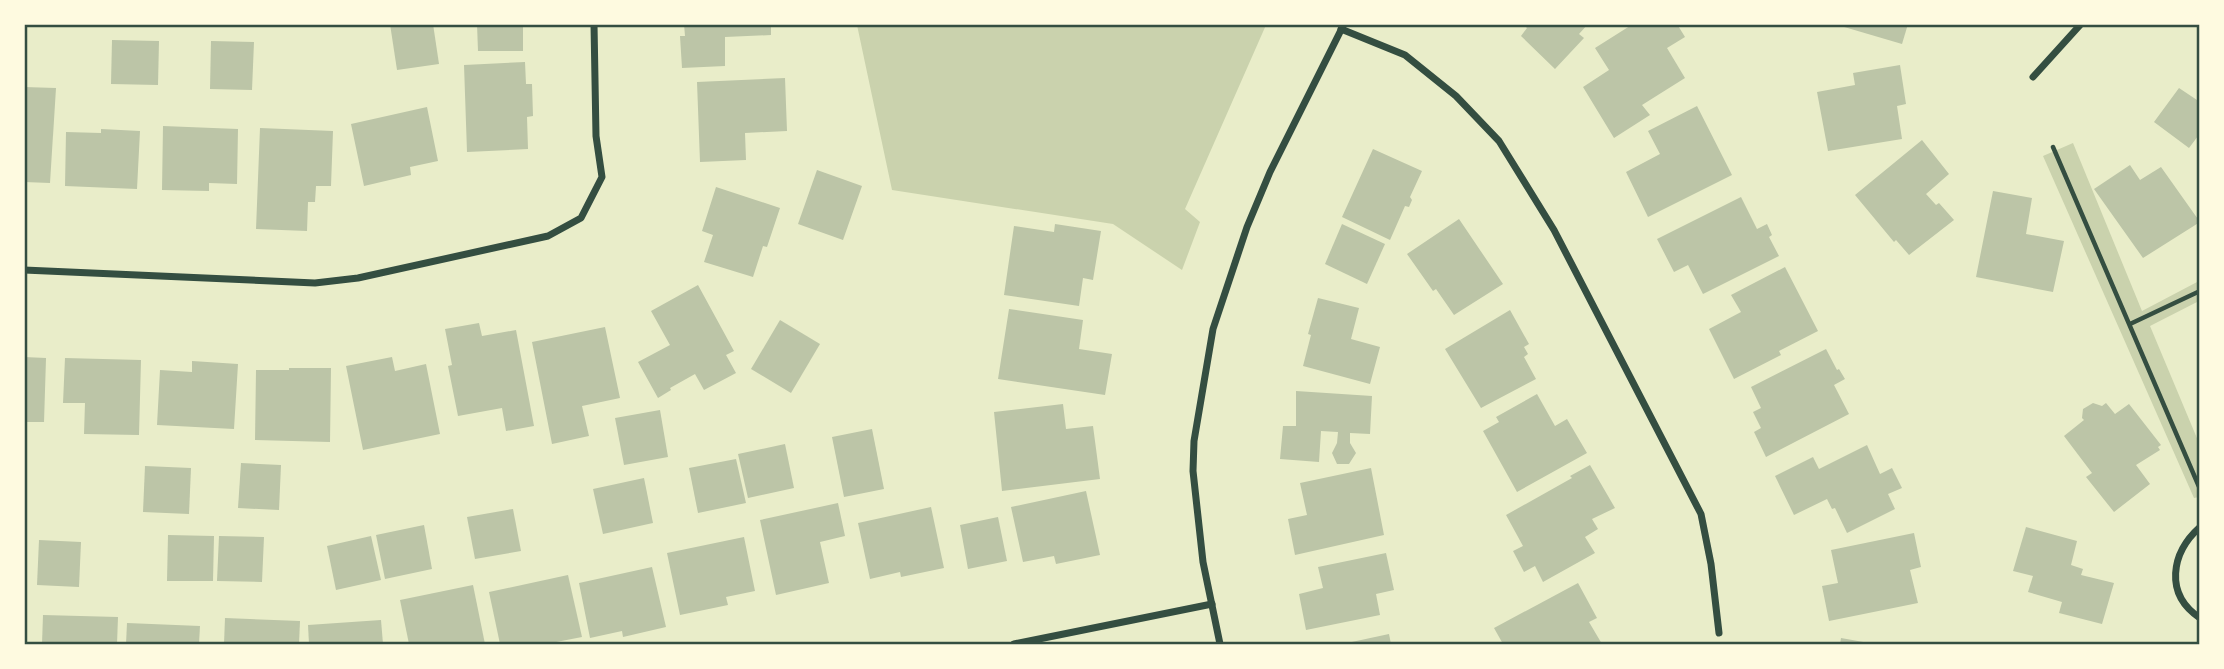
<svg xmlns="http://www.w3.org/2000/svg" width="2224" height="669" font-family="Commissioner,sans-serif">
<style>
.green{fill:#cad2ad}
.building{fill:#bcc5a7}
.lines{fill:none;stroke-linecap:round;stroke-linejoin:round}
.path{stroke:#344e41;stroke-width:4.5}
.minor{stroke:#344e41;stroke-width:7}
.neatline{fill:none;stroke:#344e41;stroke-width:2.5}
</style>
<rect width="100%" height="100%" fill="#e9edc9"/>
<g class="green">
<polygon points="857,25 857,24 1266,25 1185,209 1200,222 1182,270 1113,224 892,190"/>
<polygon points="2073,143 2142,311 2199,281 2199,301 2150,326 2199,443 2199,497 2194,498 2043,156"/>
</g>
<g class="building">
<polygon points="390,24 433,24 439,64 397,70"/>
<polygon points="477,24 523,24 523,51 478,51"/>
<polygon points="684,24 771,24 771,35 725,37 725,66 682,68 680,36 685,36"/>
<polygon points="1523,24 1588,24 1579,34 1584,38 1555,69 1521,36 1527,28"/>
<polygon points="1633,24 1677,24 1685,37 1667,48 1685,78 1642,105 1650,115 1614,138 1583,87 1609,70 1595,48"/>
<polygon points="1834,24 1908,24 1902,44"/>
<polygon points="112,40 159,41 158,85 111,84"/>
<polygon points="211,41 254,42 252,90 210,89"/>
<polygon points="525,62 526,84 532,84 533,116 527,117 528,149 467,152 464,65"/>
<polygon points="1900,65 1906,104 1897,106 1902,139 1828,151 1817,92 1855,85 1853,73"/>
<polygon points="785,78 787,131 745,133 746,160 700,162 697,82"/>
<polygon points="24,87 56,88 50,183 24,182"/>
<polygon points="2179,88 2200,102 2200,137 2198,136 2189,148 2154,122"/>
<polygon points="1697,106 1732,175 1648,217 1626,172 1660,154 1648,131"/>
<polygon points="427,107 438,161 410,167 411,175 364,186 351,124"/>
<polygon points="163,126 238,129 237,184 209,183 209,191 162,190"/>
<polygon points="260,128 333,131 331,186 316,186 315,202 308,202 307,231 256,229"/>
<polygon points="101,129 140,131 137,189 65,186 66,132 101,133"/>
<polygon points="1922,140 1949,174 1926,194 1936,205 1939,203 1954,220 1909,255 1896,240 1894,242 1855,195"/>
<polygon points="1373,149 1422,171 1410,197 1412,200 1409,207 1405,206 1390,240 1342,217"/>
<polygon points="2130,165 2140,180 2161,167 2200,222 2143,258 2094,189"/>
<polygon points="817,170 862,186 843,240 798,224"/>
<polygon points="716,187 780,208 767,247 763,246 753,277 704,262 713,235 702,231"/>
<polygon points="1993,191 2032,198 2026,234 2064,241 2053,292 1976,277"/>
<polygon points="1741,197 1757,229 1767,224 1772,235 1769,237 1779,256 1703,294 1688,265 1674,272 1657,239"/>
<polygon points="1459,219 1503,284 1454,315 1436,289 1433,291 1407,254"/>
<polygon points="1055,224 1101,231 1093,280 1083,278 1079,306 1004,295 1014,226 1054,232"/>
<polygon points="1342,224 1385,244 1367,284 1325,264"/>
<polygon points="1785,267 1818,331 1779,351 1781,355 1734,379 1709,329 1741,312 1731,295"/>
<polygon points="698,285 734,351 726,355 736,373 704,390 695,374 670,388 671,390 658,398 638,362 670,345 651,311"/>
<polygon points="1318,298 1359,308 1351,339 1380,347 1370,384 1303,366 1311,335 1308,334"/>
<polygon points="1009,309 1083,320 1079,349 1112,354 1105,395 998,379"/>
<polygon points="1510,310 1529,344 1524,347 1528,354 1524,357 1536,379 1481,408 1445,349"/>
<polygon points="780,320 820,344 791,393 751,369"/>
<polygon points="479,323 482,336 516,330 534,426 506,431 502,408 458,416 448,366 452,365 445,329"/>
<polygon points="605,327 620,398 582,406 589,436 552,444 532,342"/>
<polygon points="1826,349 1837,370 1839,369 1845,379 1834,385 1849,414 1766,457 1754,432 1761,428 1753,412 1761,408 1751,387"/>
<polygon points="24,357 46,358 44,422 24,422"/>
<polygon points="392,357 395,371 426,364 440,434 363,450 346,366"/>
<polygon points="65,358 141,360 139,435 84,434 85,403 63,403"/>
<polygon points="192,361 238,364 234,429 157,425 160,370 192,372"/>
<polygon points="289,368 331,368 330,442 255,440 256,370 289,370"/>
<polygon points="1296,391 1372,396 1370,434 1350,433 1350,443 1356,453 1349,464 1337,464 1332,453 1337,443 1338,432 1321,431 1319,462 1280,459 1283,426 1296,426"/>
<polygon points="1537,394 1555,426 1567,419 1587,453 1517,492 1483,431 1499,422 1496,417"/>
<polygon points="2093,403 2102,406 2106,403 2115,414 2129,404 2161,445 2158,447 2160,450 2136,465 2150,484 2114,512 2086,477 2092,473 2064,436 2084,420 2082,418 2083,409"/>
<polygon points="1063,404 1066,429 1093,426 1100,479 1002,491 994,412"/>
<polygon points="660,410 668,457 624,465 615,418"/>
<polygon points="872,429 884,489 844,497 832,437"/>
<polygon points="785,444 794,488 748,498 738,454"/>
<polygon points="1867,445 1880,474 1892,468 1902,488 1888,494 1895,509 1847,533 1835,508 1832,509 1827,499 1794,515 1775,476 1813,457 1819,469"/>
<polygon points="736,459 746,503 698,513 689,468"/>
<polygon points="241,463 281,465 279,510 238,508"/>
<polygon points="1590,465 1615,508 1592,519 1598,529 1585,537 1595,553 1543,582 1535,566 1524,572 1513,551 1523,546 1506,515 1572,478 1570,476"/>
<polygon points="145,466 191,468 189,514 143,512"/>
<polygon points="1371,468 1384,535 1295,555 1288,519 1307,515 1300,483"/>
<polygon points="644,478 653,523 603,534 593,489"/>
<polygon points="1086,491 1100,555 1056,564 1054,556 1023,562 1011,507"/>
<polygon points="838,503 845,536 820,542 829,583 776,595 760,520"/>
<polygon points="931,507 944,568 901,577 900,572 870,579 858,523"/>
<polygon points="513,509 521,551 475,559 467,517"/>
<polygon points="998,517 1007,561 968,569 960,525"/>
<polygon points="424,525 432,569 385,579 376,535"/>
<polygon points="2026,527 2077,541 2071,565 2083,569 2081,575 2114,583 2102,624 2059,613 2062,602 2028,592 2033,576 2013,571"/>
<polygon points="1914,533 1921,567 1910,570 1918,603 1829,621 1822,586 1838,583 1831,550"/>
<polygon points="168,535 214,536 213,581 167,581"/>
<polygon points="219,536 264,537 262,582 217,581"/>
<polygon points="371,536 381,580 336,590 327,546"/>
<polygon points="744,537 755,591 726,597 728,605 680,615 667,553"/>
<polygon points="39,540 81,542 79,587 37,585"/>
<polygon points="1386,553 1394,590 1376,594 1380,615 1306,630 1299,594 1323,588 1318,567"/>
<polygon points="652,567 666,627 623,637 622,631 590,638 579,583"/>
<polygon points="568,575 582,637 546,644 500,644 489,592"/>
<polygon points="1578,583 1597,618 1589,622 1602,644 1503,644 1494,628"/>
<polygon points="473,585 485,644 409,644 400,600"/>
<polygon points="43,615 118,617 117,644 42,644"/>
<polygon points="225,618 300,621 299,644 224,644"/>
<polygon points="381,620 383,644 309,644 308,625"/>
<polygon points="127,623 200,626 199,644 126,644"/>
<polygon points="1389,634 1391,644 1347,644 1347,643"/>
<polygon points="1841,638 1869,643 1869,644 1840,644"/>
</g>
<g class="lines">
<g class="path">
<polyline points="2053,147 2200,489"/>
<polyline points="2130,324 2200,291"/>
</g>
<g class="minor">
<polyline points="1341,29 1405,55 1456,96 1499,141 1554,230 1701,514 1711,564 1719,633"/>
<polyline points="2033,77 2081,24"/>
<polyline points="24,270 315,283 358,278 548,236 581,218 602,177 596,136 594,24"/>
<path d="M2200,527C2171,553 2164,594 2200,618"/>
<polyline points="1014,644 1212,604"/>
<polyline points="1220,644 1203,562 1193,471 1194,441 1213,329 1247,227 1270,172 1344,24"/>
</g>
</g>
<rect width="2224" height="669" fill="none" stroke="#fefae0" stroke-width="52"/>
<rect x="26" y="26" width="2172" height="617" class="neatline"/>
</svg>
